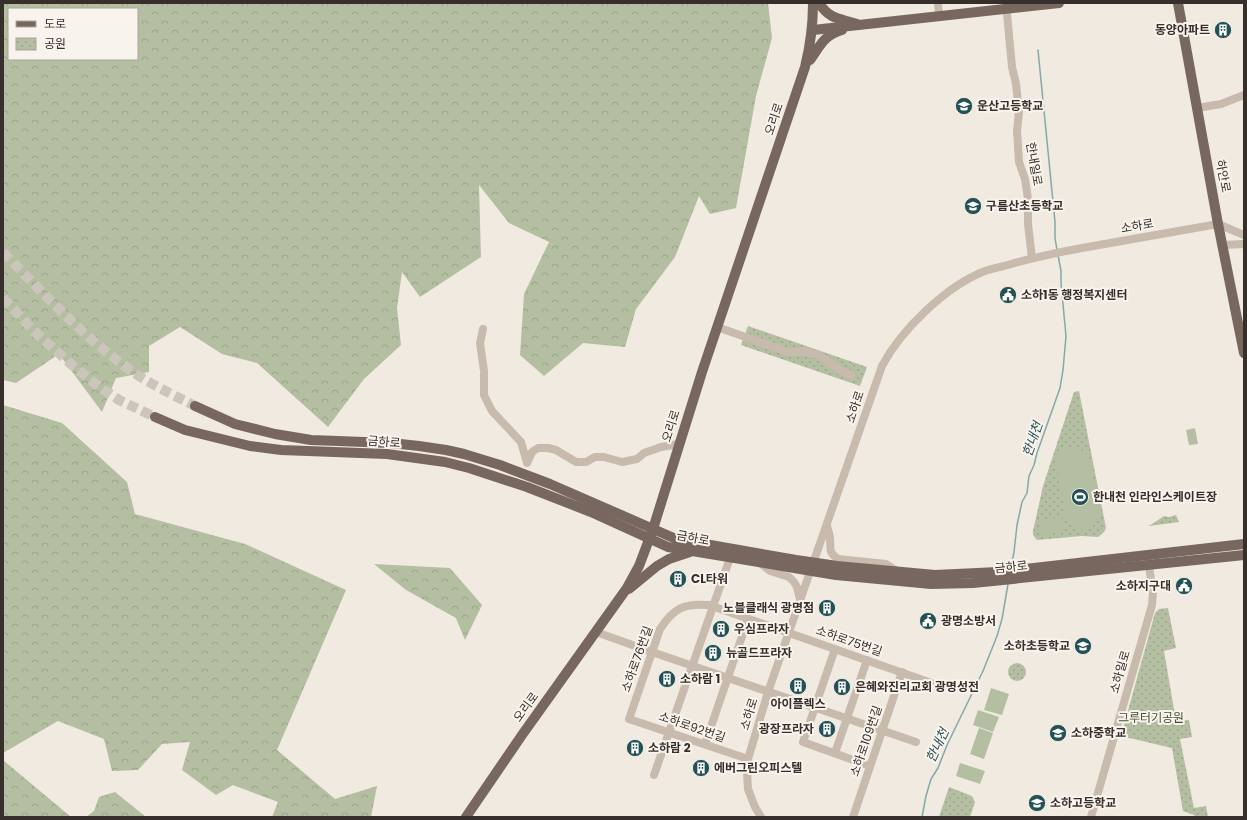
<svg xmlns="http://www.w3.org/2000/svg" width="1247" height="820" font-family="Poppins,'Noto Sans KR',sans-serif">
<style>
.forest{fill:url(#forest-crowns);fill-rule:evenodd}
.park{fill:url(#park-dots)}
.pitch{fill:#b4bfa1}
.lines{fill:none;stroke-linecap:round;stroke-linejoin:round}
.stream{stroke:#82a9ab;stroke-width:1.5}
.major-tunnel{stroke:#ccc5bc;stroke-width:10;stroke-dasharray:10 5;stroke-linecap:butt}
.minor{stroke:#c8baad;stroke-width:8}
.major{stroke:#78675e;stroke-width:10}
.labels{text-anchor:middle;stroke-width:4;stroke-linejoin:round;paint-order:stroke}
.poi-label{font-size:12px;font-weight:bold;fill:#372f2b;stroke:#f9f3ed;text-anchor:start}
.street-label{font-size:12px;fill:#372f2b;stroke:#f9f3ed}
.park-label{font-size:12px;fill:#465331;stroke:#f9f3ed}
.water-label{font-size:13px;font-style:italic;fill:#245155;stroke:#f9f3ed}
</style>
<defs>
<pattern id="forest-crowns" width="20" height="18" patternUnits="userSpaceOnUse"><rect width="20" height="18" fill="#b4bfa1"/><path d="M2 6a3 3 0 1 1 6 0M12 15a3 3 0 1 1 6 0" fill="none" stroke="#9ba48b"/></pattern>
<pattern id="park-dots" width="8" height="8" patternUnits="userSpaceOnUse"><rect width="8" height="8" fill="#b4bfa1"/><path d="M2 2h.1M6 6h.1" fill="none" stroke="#9ba48b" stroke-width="1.8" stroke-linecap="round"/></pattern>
</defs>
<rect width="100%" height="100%" fill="#f1eae0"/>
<g class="forest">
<path d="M3,3H768L772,38L756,96L736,208L710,214L699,196L675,257L636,309L625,347L583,343L544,376L520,355L524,294L549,242L509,223L479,185L481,257L420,297L402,272L397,308L401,345L364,379L328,427L257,363L222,354L180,327L149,346V372L116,378L102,412L59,354L16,383L3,380ZM9,9H137V59H9Z"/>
<polygon points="3,405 62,423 127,482 135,514 245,544 346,590 277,750 335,799 377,786 371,817 272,817 278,802 233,785 216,795 182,770 190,742 162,744 138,770 112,771 104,739 58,721 3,753"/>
<polygon points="374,564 450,568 482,605 465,640 456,618 406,590"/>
<polygon points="3,760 71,817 3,817"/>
<polygon points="115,792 146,817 86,817 94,811 99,797"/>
</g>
<g class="park">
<polygon points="748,326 867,367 860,386 741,345"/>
<polygon points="1079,391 1106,528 1104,532 1098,537 1082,536 1037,540 1033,535 1033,531 1043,486 1074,392"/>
<polygon points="1176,515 1179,522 1149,526 1164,516 1169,517"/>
<polygon points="1168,608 1176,648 1164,651 1176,721 1189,720 1192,737 1180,739 1194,808 1206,806 1208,817 1195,817 1194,815 1183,811 1172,748 1121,736 1155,613 1159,609"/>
<circle cx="1017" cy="672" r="9"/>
<polygon points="949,787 972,796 975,802 970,817 939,817"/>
</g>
<g class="pitch">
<polygon points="1195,428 1198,444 1189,445 1186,430"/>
<path d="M1068,448C1077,448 1082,449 1089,456L1100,513C1095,534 1075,537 1066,517L1056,464C1057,455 1061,452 1068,448Z"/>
<polygon points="1062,516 1065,531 1041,536 1039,521"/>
<polygon points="991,688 1009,694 1002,715 984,710"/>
<polygon points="978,710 999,717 993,732 973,725"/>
<polygon points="979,728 993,733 984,759 970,754"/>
<polygon points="960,763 985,771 980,784 956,776"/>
</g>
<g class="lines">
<g class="stream">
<polyline points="1038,50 1055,222 1055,238 1057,250"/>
<polyline points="1011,567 1014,552 1017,525 1022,502 1027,493 1029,476 1034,465 1037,453 1060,388 1063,370 1066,336 1061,283 1061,271 1058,255"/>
<polyline points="922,817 926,796 931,779 938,768 947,745 983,671 997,636 1002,619 1008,584"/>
</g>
<g class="major-tunnel">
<path d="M3,252C42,292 81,334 126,367C147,383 172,394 195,406"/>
<polyline points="3,298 36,333 72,365 97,385 119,400 155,417"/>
</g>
<g class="minor">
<polyline points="938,3 939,16"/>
<polyline points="1006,3 1012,67 1016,84 1019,112 1017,131 1019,162 1025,179 1028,199 1028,224 1032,258"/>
<polyline points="1197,108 1221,104 1244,95"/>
<polyline points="1223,245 1244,244"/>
<polyline points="717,327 788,352 803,351 815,354 825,359 841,371 851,375"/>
<polyline points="483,329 480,343 484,371 484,395 492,411 521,442 527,463 532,452 538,448 548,448 556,450 576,462 586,462 595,457 604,457 622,462 637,459 644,453 661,447 679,444"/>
<path d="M827,526C828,530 830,535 830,539C831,550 828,552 838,559L886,564L897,571"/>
<polyline points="760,563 770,571 789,577 794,582 797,587 800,599"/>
<polyline points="596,632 652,652 916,742"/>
<polyline points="835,649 803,742 870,766"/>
<polyline points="705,744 748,619"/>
<polyline points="835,753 867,660"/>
<path d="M748,759L629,719L660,629C674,608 684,603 709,605L940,686H944"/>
<polyline points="654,775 730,558"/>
<path d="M761,817L755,807L748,789L747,772L748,759L768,692L882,366C901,330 946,286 985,271C993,268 1002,267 1011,264C1040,256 1069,250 1099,245C1139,238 1179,231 1218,224L1244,235"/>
<polyline points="853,817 902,672"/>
<polyline points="1091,817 1152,605 1153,592 1148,560"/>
</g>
<g class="major">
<path d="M819,3C830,20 839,18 857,24"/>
<polyline points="1178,3 1218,224 1244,353"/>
<polyline points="813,30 1059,3"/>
<path d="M810,60C820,46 824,35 842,30"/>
<polyline points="195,406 235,424 275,434 311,440 391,443 419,446 446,450 464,454 500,465 550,484 676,539 796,560 837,566 935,575 998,572 1244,544"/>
<polyline points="155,417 185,430 250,446 281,450 387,454 445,462 469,468 527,487 591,512 668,547 836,575 931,584 973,583 1244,555"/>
<polyline points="629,589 657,566 669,559 690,552"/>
<path d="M466,817L522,735L627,588L639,566L653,529L702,372L805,67C811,43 813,27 813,3"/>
</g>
</g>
<defs>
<symbol id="building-disc" viewBox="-11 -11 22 22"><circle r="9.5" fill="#245155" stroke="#f9f3ed"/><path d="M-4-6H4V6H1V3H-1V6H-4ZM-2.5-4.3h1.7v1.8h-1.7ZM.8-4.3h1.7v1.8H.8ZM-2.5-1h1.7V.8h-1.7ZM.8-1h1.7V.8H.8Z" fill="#fff"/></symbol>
<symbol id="school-disc" viewBox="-11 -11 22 22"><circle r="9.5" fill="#245155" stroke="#f9f3ed"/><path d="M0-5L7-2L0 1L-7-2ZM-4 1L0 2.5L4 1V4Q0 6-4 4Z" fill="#fff"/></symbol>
<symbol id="civic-disc" viewBox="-11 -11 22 22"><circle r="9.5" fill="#245155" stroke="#f9f3ed"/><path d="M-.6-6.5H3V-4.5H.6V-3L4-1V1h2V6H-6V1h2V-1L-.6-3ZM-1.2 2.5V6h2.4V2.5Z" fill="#fff"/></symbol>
<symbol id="stadium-disc" viewBox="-11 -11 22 22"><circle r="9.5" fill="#245155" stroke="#f9f3ed"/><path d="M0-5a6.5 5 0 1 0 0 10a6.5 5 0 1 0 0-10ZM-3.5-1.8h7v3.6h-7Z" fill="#fff"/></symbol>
</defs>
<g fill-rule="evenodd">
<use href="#building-disc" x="1213" y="20" width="20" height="20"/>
<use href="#school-disc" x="954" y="96" width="20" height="20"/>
<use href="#school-disc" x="963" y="196" width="20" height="20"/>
<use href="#civic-disc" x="998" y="285" width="20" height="20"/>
<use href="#stadium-disc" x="1070" y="487" width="20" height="20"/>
<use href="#building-disc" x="668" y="569" width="20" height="20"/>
<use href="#civic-disc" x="1174" y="576" width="20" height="20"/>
<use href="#building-disc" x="817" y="598" width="20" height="20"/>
<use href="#civic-disc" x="918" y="611" width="20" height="20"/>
<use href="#building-disc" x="711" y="619" width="20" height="20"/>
<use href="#school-disc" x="1073" y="636" width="20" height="20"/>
<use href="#building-disc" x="703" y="643" width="20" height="20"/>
<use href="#building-disc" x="657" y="669" width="20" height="20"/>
<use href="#building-disc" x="788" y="676" width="20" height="20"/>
<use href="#building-disc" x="832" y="677" width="20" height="20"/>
<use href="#building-disc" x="817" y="719" width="20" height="20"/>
<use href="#school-disc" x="1048" y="723" width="20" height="20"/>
<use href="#building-disc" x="625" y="738" width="20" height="20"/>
<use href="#building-disc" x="691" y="758" width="20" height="20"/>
<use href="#school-disc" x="1027" y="793" width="20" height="20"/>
</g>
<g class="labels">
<g class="poi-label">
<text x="1210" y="34" text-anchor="end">동양아파트</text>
<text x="977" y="110">운산고등학교</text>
<text x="986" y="210">구름산초등학교</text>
<text x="1021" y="299">소하1동 행정복지센터</text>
<text x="1093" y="501">한내천 인라인스케이트장</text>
<text x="691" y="583">CL타워</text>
<text x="1171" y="590" text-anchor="end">소하지구대</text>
<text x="814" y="612" text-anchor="end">노블클래식 광명점</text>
<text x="941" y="625">광명소방서</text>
<text x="734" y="633">우심프라자</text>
<text x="1070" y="650" text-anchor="end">소하초등학교</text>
<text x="726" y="657">뉴골드프라자</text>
<text x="680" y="683">소하람 1</text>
<text x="855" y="691">은혜와진리교회 광명성전</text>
<text x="798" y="708" text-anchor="middle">아이플렉스</text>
<text x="814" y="733" text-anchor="end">광장프라자</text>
<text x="1071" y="737">소하중학교</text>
<text x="648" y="752">소하람 2</text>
<text x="714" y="772">에버그린오피스텔</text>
<text x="1050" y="807">소하고등학교</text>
</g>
<g class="street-label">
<text transform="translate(774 119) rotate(-71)" y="4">오리로</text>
<text transform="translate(1034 164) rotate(80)" y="4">한내일로</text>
<text transform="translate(1223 176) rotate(79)" y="4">하안로</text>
<text transform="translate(1137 226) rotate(-10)" y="4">소하로</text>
<text transform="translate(855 407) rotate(-71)" y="4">소하로</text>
<text transform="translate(671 426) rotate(-72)" y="4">오리로</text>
<text transform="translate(384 442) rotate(4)" y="4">금하로</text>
<text transform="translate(693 538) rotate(10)" y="4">금하로</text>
<text transform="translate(1011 567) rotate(-6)" y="4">금하로</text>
<text transform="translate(849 641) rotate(19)" y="4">소하로75번길</text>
<text transform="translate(637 659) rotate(-70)" y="4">소하로76번길</text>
<text transform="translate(1120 672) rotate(-74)" y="4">소하일로</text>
<text transform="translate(526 707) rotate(-54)" y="4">오리로</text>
<text transform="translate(749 714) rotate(-73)" y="4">소하로</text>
<text transform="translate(692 727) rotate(19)" y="4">소하로92번길</text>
<text transform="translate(866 741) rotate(-71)" y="4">소하로109번길</text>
</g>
<g class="park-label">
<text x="1151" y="722">그루터기공원</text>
</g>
<g class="water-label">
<text transform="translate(1032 439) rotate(-71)" y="5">한내천</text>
<text transform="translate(937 745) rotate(-65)" y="5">한내천</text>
</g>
</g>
<rect width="1247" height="820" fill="none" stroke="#372f2b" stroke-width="8"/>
<rect x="8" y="8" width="130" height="52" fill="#f9f3ed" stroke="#aba59f"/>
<rect x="16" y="21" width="20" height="6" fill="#78675e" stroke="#aba59f"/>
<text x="44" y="28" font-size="12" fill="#372f2b">도로</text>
<rect x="16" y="38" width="20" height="12" fill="url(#park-dots)" stroke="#aba59f"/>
<text x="44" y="48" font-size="12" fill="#372f2b">공원</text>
</svg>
